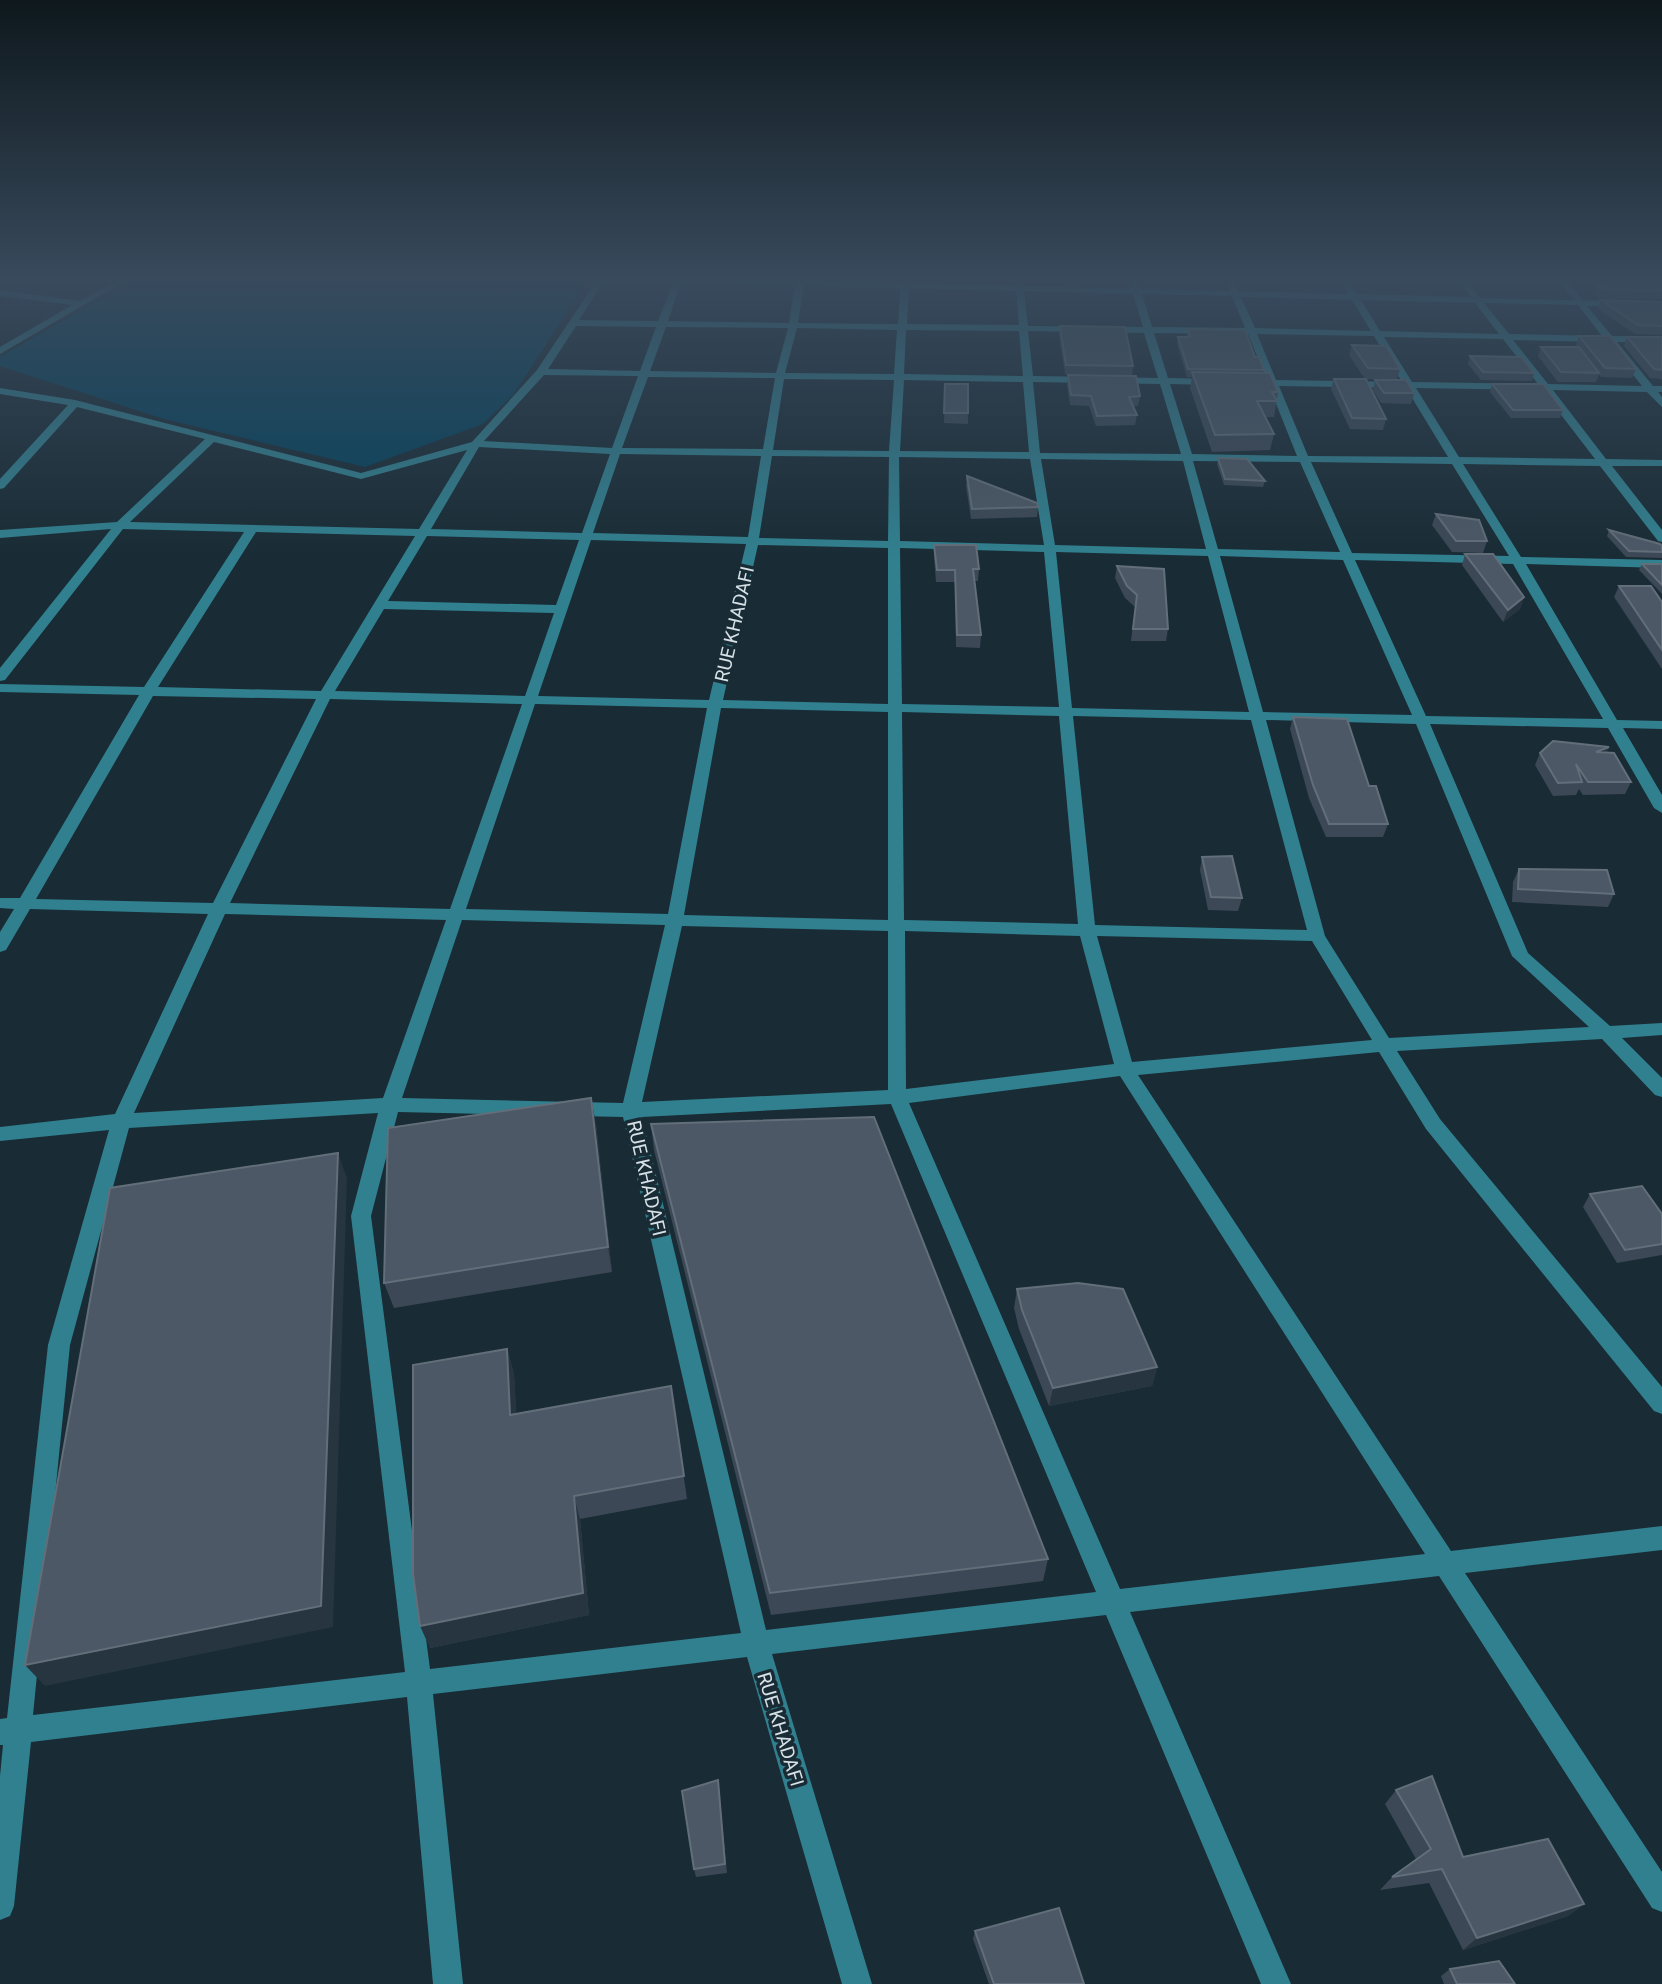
<svg xmlns="http://www.w3.org/2000/svg" width="1662" height="1984" font-family="Roboto,sans-serif">
<style>
.green{fill:#03425c}
.lines{fill:none;stroke-linecap:round;stroke-linejoin:round}
.minor{fill:#31808f;fill-rule:evenodd}
.wall{fill:#3c4855}
.shaded-wall{fill:#273541}
.building{fill:#4c5865;stroke:#626e79;stroke-width:2}
.labels{text-anchor:middle;stroke-width:7;stroke-linejoin:round;paint-order:stroke}
.street-label{font-size:19px;fill:#d7e2e8;stroke:#192b34}
</style>
<rect width="100%" height="100%" fill="#192b34"/>
<polygon class="green" points="132,280 588,280 513,395 483,424 365,467 164,419 0,366 0,357"/>
<g class="lines">
<g class="minor">
<polygon points="117,280 127,280 0,354 0,347 72,305 0,296 0,290 80,301"/>
<path d="M597,280H605L579,320L658,321L674,280H682L668,321L789,323L795,285L700,283L696,280L901,283V280H909V283L1015,286V280H1023L1024,286L1131,289L1129,280H1137L1140,289L1230,291L1226,280H1234L1239,291L1348,294L1340,280H1348L1357,294L1471,297L1458,280H1466L1480,298L1574,300L1558,280H1566L1583,300L1662,302V308L1587,306L1612,336L1662,337V343L1617,342L1653,386H1662V392H1658L1662,397V407L1647,392L1553,390L1606,459L1662,460V466H1612L1662,530V542L1658,541L1600,466L1463,464L1521,557L1662,560V568L1526,564L1617,720L1662,721V729L1623,728L1662,795V813L1654,808L1608,728L1430,724L1528,953L1610,1026L1662,1023V1035L1622,1038L1662,1078V1097L1655,1095L1602,1039L1397,1051L1440,1119L1662,1387V1414L1654,1411L1426,1129L1379,1052L1138,1075L1451,1551L1662,1526V1550L1465,1573L1662,1872V1912L1652,1908L1439,1576L1130,1612L1291,1984H1261L1106,1615L772,1654L872,1984H842L747,1657L433,1694L463,1984H433L407,1697L31,1742L14,1906L10,1916L0,1920V1776L3,1745H0V1719L7,1718L48,1345L109,1130L0,1141V1127L115,1114L208,914L30,909L6,950L0,952V932L14,909L0,908V898H20L139,695L0,692V684L144,687L244,532L123,529L5,680L0,681V668L111,529L0,538V530L117,522L205,439L77,407L4,488L0,489V479L68,405L0,394V388L75,400L361,473L472,442L537,370ZM804,285L900,288L898,324L798,323ZM909,288L1016,291L1019,325L907,324ZM1024,291L1133,294L1143,327L1028,326ZM1142,294L1232,296L1245,328L1152,327ZM1241,297L1352,300L1371,331L1255,328ZM1361,300L1475,303L1499,334L1380,331ZM1484,303L1578,305L1602,336L1509,334ZM576,326L656,327L640,371L548,369ZM666,327L788,328L776,373L650,371ZM797,328L897,330L894,374L785,373ZM906,330L1019,331L1023,376L904,374ZM1028,331L1144,333L1158,378L1033,376ZM1154,333L1248,334L1267,380H1251L1246,383L1251,386H1269L1297,456L1192,454L1170,384L1213,385L1218,382L1213,379L1168,378ZM1257,334L1374,336L1402,382L1276,380ZM1384,337L1503,339L1538,384L1412,382ZM1513,340L1607,342L1642,386L1548,384ZM544,375L638,376L612,448L484,441ZM648,377L775,378L763,449L622,448ZM784,379L894,380L889,451L773,450ZM904,380L1023,382L1029,452L900,451ZM1033,382L1160,384L1181,454L1040,453ZM1279,386L1406,388L1448,457L1308,456ZM1416,388L1542,390L1595,459L1459,457ZM214,442L361,479L467,450L419,529L130,522ZM479,447L610,454L582,533L431,529ZM620,454L761,456L748,537L593,533ZM772,456L889,457L888,541L759,538ZM899,457L1030,459L1044,545L900,541ZM1041,459L1183,461L1206,549L1055,545ZM1193,461L1300,462L1340,552L1218,549ZM1311,462L1452,464L1509,556L1352,553ZM256,532L415,536L321,691L158,687ZM427,536L579,540L556,605L388,601ZM591,540L746,544L709,700L538,696ZM758,545L888,548V704L723,700ZM900,548L1044,552L1059,707L902,704ZM1056,552L1208,556L1249,712L1072,708ZM1220,556L1343,560L1412,715L1263,712ZM1355,560L1513,564L1603,719L1426,716ZM384,609L554,613L525,696L335,691ZM153,696L316,699L213,903L36,899ZM330,699L522,704L450,909L230,903ZM535,704L707,708L668,914L466,909ZM721,708L888,712V920L684,915ZM902,712L1059,716L1078,924L904,920ZM1073,716L1251,720L1307,930L1095,925ZM1266,720L1416,724L1512,956L1589,1027L1389,1038L1325,936ZM225,914L446,920L383,1098L134,1113ZM462,920L665,925L623,1103L402,1098ZM682,926L888,931V1090L642,1102ZM905,931L1080,936L1114,1064L906,1089ZM1097,936L1312,941L1372,1040L1132,1062ZM1120,1076L1425,1554L1120,1589L909,1103ZM891,1104L1096,1592L766,1630L642,1117ZM398,1112L623,1117L741,1633L430,1669L371,1216ZM378,1113L351,1216L405,1672L33,1715L70,1345L129,1128Z"/>
</g>
</g>
<g class="wall">
<polygon points="1630,280 1662,280 1662,299 1599,298 1593,292 1596,284 1635,284"/>
<polygon points="1601,300 1662,302 1662,335 1635,334 1598,309"/>
<polygon points="1060,326 1133,366 1132,375 1065,374 1059,335"/>
<polygon points="1187,329 1255,357 1264,370 1263,373 1278,392 1274,417 1265,417 1274,434 1270,450 1212,452 1190,388 1192,377 1187,377 1177,344 1178,337 1187,337"/>
<polygon points="1579,336 1636,369 1632,378 1601,377 1599,374 1596,382 1558,382 1538,356 1541,347 1578,347 1576,345"/>
<polygon points="1627,337 1662,337 1662,380 1661,379 1650,378 1624,346"/>
<polygon points="1352,345 1400,369 1397,379 1365,379 1349,355"/>
<polygon points="1470,356 1534,373 1532,381 1481,380 1468,364"/>
<polygon points="1068,375 1140,396 1138,406 1133,406 1137,415 1135,425 1096,426 1089,406 1070,405 1067,385"/>
<polygon points="1334,379 1386,419 1383,430 1350,429 1331,389"/>
<polygon points="1375,380 1414,393 1411,404 1381,403 1373,390"/>
<polygon points="945,384 968,413 968,424 944,423"/>
<polygon points="1492,384 1563,410 1560,418 1511,418 1490,392"/>
<polygon points="1218,458 1265,481 1263,487 1224,485 1217,464"/>
<polygon points="967,476 1038,507 1037,517 971,519 966,486"/>
<polygon points="1436,514 1487,541 1483,553 1452,552 1432,525"/>
<polygon points="1609,530 1662,546 1662,558 1626,557 1607,536"/>
<polygon points="934,545 979,569 978,581 975,581 981,635 980,648 956,647 955,582 936,582 934,556"/>
<polygon points="1465,554 1524,597 1520,609 1503,622 1462,565"/>
<polygon points="1642,564 1662,564 1662,594 1639,570"/>
<polygon points="1117,566 1168,629 1166,641 1131,641 1135,607 1125,598 1115,578"/>
<polygon points="1619,586 1662,602 1662,669 1614,597"/>
<polygon points="1293,717 1388,824 1383,837 1326,837 1309,798 1290,729"/>
<polygon points="1609,747 1606,753 1631,782 1625,794 1583,795 1579,789 1576,795 1553,796 1535,765 1540,753"/>
<polygon points="1202,857 1242,898 1238,911 1208,910 1200,870"/>
<polygon points="1519,869 1614,894 1608,907 1512,902 1513,882"/>
<polygon points="596,1124 612,1272 394,1308 384,1283"/>
<polygon points="651,1124 1048,1559 1043,1581 771,1615 654,1150"/>
<polygon points="1590,1194 1662,1214 1662,1255 1617,1263 1583,1207"/>
<polygon points="1017,1289 1157,1367 1152,1386 1049,1406 1019,1329 1014,1308"/>
<polygon points="507,1349 514,1374 516,1414 671,1386 687,1499 580,1519 589,1615 430,1648"/>
<polygon points="719,1790 727,1873 696,1877 694,1869"/>
<polygon points="1396,1790 1463,1857 1584,1904 1568,1916 1463,1950 1429,1883 1380,1890 1392,1877 1416,1859 1385,1804"/>
<polygon points="975,1931 1084,1984 989,1984 973,1939"/>
<polygon points="1450,1969 1515,1984 1444,1984 1441,1976"/>
</g>
<g class="shaded-wall">
<polygon points="1524,597 1520,609 1503,622 1508,610"/>
<polygon points="1609,747 1603,759 1596,752"/>
<polygon points="591,1098 596,1124 612,1272 608,1247"/>
<polygon points="338,1153 347,1178 333,1627 45,1686 25,1665"/>
<polygon points="507,1349 514,1374 518,1439 510,1415"/>
<polygon points="1157,1367 1152,1386 1049,1406 1053,1388"/>
<polygon points="574,1496 580,1519 589,1615 430,1648 420,1626"/>
<polygon points="1584,1904 1568,1916 1463,1950 1477,1938"/>
</g>
<g class="building">
<polygon points="1643,280 1662,280 1662,291 1602,289 1596,284 1648,284"/>
<polygon points="1601,300 1662,302 1662,326 1638,325"/>
<polygon points="1060,326 1125,327 1133,366 1066,365"/>
<polygon points="1187,329 1245,330 1255,357 1259,357 1264,370 1188,369 1178,337 1190,337"/>
<polygon points="1579,336 1610,336 1636,369 1605,368"/>
<polygon points="1627,337 1662,337 1662,370 1654,369"/>
<polygon points="1352,345 1386,346 1400,369 1368,368"/>
<polygon points="1541,347 1579,347 1599,373 1561,372"/>
<polygon points="1470,356 1521,357 1534,373 1483,372"/>
<polygon points="1192,372 1270,373 1278,392 1272,392 1277,401 1257,401 1274,434 1215,435"/>
<polygon points="1068,375 1136,376 1140,396 1129,397 1137,415 1097,416 1091,396 1071,395"/>
<polygon points="1334,379 1366,379 1386,419 1352,418"/>
<polygon points="1375,380 1406,380 1414,393 1384,393"/>
<polygon points="945,384 968,384 968,413 944,413"/>
<polygon points="1492,384 1543,384 1563,410 1513,410"/>
<polygon points="1218,458 1247,459 1265,481 1225,479"/>
<polygon points="967,476 1037,503 1038,507 972,509"/>
<polygon points="1436,514 1479,520 1487,541 1456,541"/>
<polygon points="1609,530 1660,544 1662,546 1662,552 1629,551"/>
<polygon points="934,545 976,545 979,569 973,569 981,635 957,635 955,570 937,570"/>
<polygon points="1465,554 1493,554 1524,597 1508,610"/>
<polygon points="1642,564 1662,564 1662,585"/>
<polygon points="1117,566 1164,569 1168,629 1133,629 1137,595 1127,586"/>
<polygon points="1619,586 1651,586 1662,602 1662,650"/>
<polygon points="1293,717 1347,719 1369,786 1376,786 1388,824 1329,824 1313,785"/>
<polygon points="1553,741 1609,747 1596,752 1614,753 1631,782 1588,782 1576,764 1582,782 1558,783 1540,753"/>
<polygon points="1232,856 1242,898 1211,897 1202,857"/>
<polygon points="1519,869 1607,870 1614,894 1518,889"/>
<polygon points="591,1098 608,1247 384,1283 388,1128"/>
<polygon points="874,1117 1048,1559 770,1593 651,1124"/>
<polygon points="338,1153 321,1606 25,1665 110,1188"/>
<polygon points="1642,1186 1662,1214 1662,1244 1625,1250 1590,1194"/>
<polygon points="1078,1283 1123,1289 1157,1367 1053,1388 1022,1310 1017,1289"/>
<polygon points="507,1349 510,1415 671,1386 684,1476 574,1496 583,1593 420,1626 413,1574 413,1365"/>
<polygon points="1432,1776 1463,1857 1548,1839 1584,1904 1477,1938 1442,1869 1392,1877 1431,1849 1396,1790"/>
<polygon points="718,1780 725,1864 694,1869 682,1791"/>
<polygon points="1059,1908 1084,1984 994,1984 975,1931"/>
<polygon points="1499,1961 1515,1984 1457,1984 1450,1969"/>
</g>
<linearGradient id="sky" x2="0" y2="1"><stop stop-color="#0e181d"/><stop offset="0.5" stop-color="#384a5c"/><stop offset="1" stop-color="#384a5c" stop-opacity="0"/></linearGradient>
<rect width="1662" height="558" fill="url(#sky)"/>
<g class="labels">
<g class="street-label">
<text transform="translate(734 624) rotate(-77)" y="7">RUE KHADAFI</text>
<text transform="translate(647 1178) rotate(77)" y="7">RUE KHADAFI</text>
<text transform="translate(781 1729) rotate(73)" y="7">RUE KHADAFI</text>
</g>
</g>
</svg>
